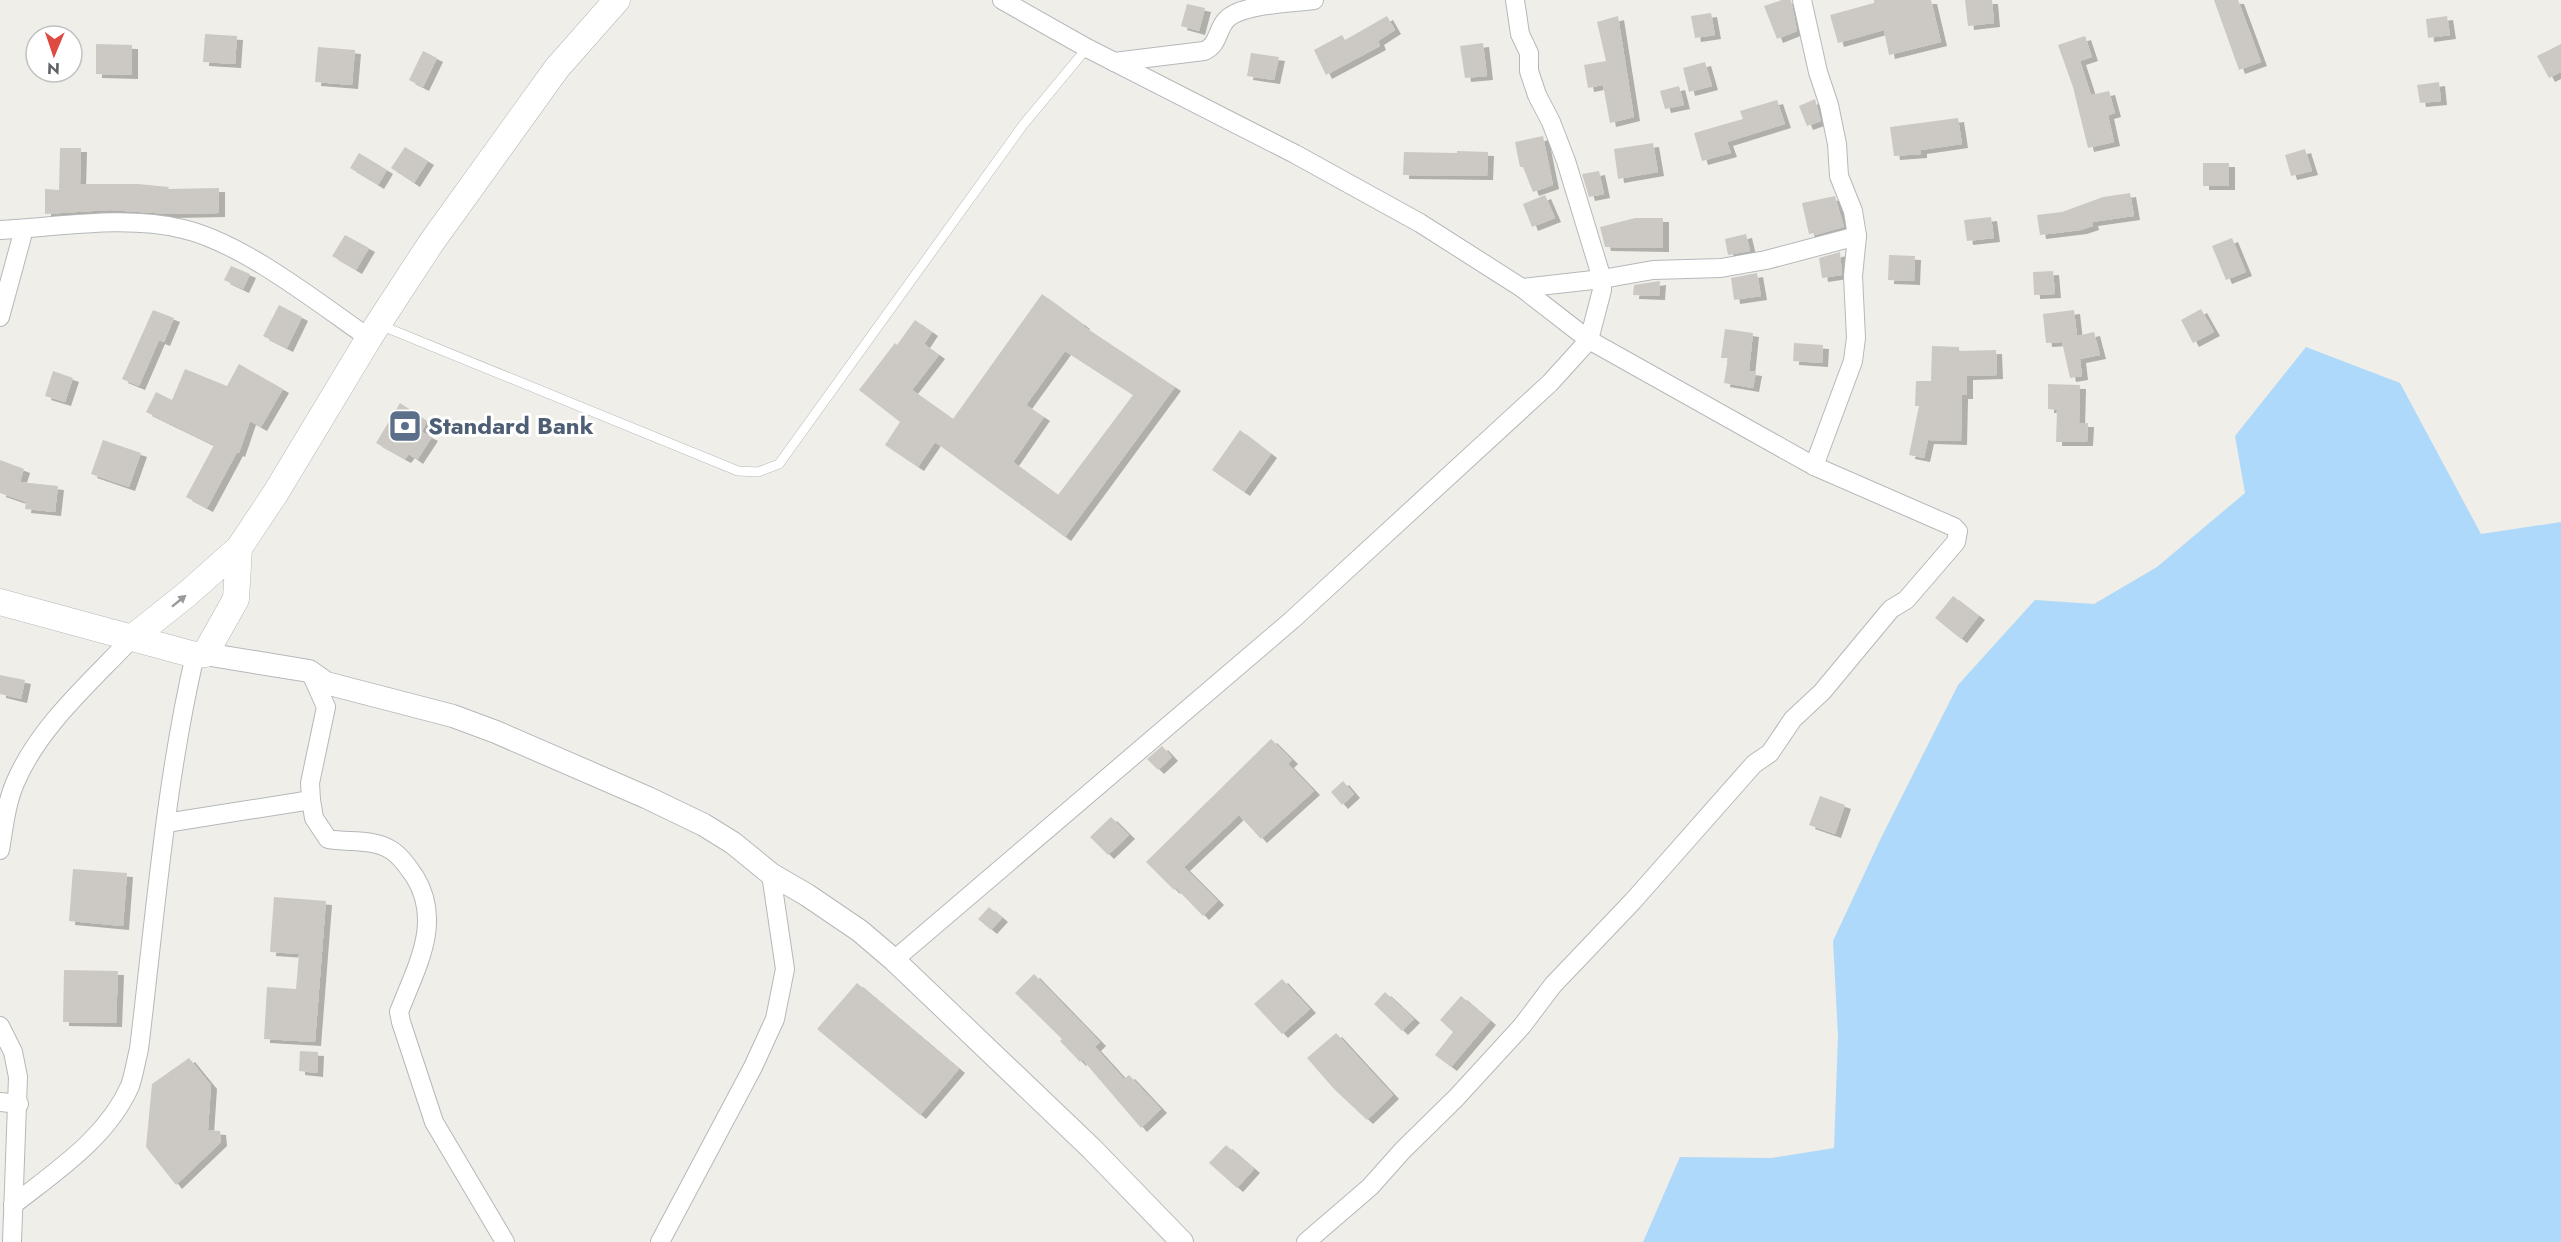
<svg xmlns="http://www.w3.org/2000/svg" width="2561" height="1242" font-family="Jost,sans-serif">
<style>
.water{fill:#aed9fa}
.building{fill:#ccc9c4;fill-rule:evenodd;filter:url(#shadow)}
.lines{fill:none;stroke-linecap:round;stroke-linejoin:round}
.service-casing{stroke:#b5b8bb;stroke-width:10}
.minor-casing{stroke:#b5b8bb;stroke-width:20}
.tertiary-casing{stroke:#b5b8bb;stroke-width:24}
.secondary-casing{stroke:#b4b7bb;stroke-width:27}
.service{stroke:#fff;stroke-width:9}
.minor{stroke:#fff;stroke-width:18}
.tertiary{stroke:#fff;stroke-width:22}
.secondary{stroke:#fff;stroke-width:26}
.oneway{fill:#979a9c}
.labels{text-anchor:middle;stroke-width:6;stroke-linejoin:round;paint-order:stroke}
.service-label{font-size:24px;font-weight:bold;fill:#4e5e75;stroke:#fff;text-anchor:start}
</style>
<defs>
<filter id="shadow"><feDropShadow dx="6" dy="4" stdDeviation="0" flood-color="#0004"/></filter>
</defs>
<rect width="100%" height="100%" fill="#f0eee8"/>
<polygon class="water" points="2306,347 2400,383 2481,534 2561,522 2561,1242 1643,1242 1680,1157 1771,1158 1834,1148 1838,1036 1833,941 1881,838 1958,685 2035,600 2094,604 2157,567 2245,493 2235,436"/>
<g class="building">
<polygon points="1782,0 1791,0 1797,31 1777,39 1764,6"/>
<polygon points="1874,0 1931,0 1941,42 1889,55 1884,30 1838,43 1830,15 1874,3"/>
<polygon points="1965,0 1992,0 1994,23 1968,26"/>
<polygon points="2214,0 2238,0 2261,62 2239,70"/>
<polygon points="1187,4 1205,8 1199,31 1181,26"/>
<polygon points="1711,13 1715,35 1695,38 1691,16"/>
<polygon points="1387,16 1395,30 1378,41 1380,46 1326,75 1314,50 1342,35 1345,40"/>
<polygon points="1618,16 1634,117 1610,123 1603,85 1588,88 1584,65 1606,61 1597,22"/>
<polygon points="2447,16 2450,35 2428,38 2426,19"/>
<polygon points="205,34 237,36 235,64 203,62"/>
<polygon points="2085,36 2092,57 2080,61 2091,95 2109,91 2115,113 2108,115 2114,142 2088,148 2073,87 2058,45"/>
<polygon points="1483,43 1487,76 1465,78 1460,46"/>
<polygon points="96,44 132,45 132,75 96,74"/>
<polygon points="2561,44 2561,72 2549,78 2537,56"/>
<polygon points="318,47 355,50 352,85 315,82"/>
<polygon points="423,51 437,58 423,87 409,80"/>
<polygon points="1251,53 1279,57 1274,80 1247,76"/>
<polygon points="1705,62 1712,86 1689,92 1683,68"/>
<polygon points="2439,82 2441,101 2420,103 2417,85"/>
<polygon points="1679,86 1684,105 1665,109 1660,91"/>
<polygon points="1815,99 1821,121 1807,126 1799,106"/>
<polygon points="1777,100 1785,124 1727,142 1731,153 1702,161 1694,133 1743,119 1740,111"/>
<polygon points="1958,118 1962,144 1921,150 1921,154 1894,156 1890,127"/>
<polygon points="1543,136 1553,185 1533,192 1523,167 1520,167 1515,142"/>
<polygon points="1653,143 1658,172 1618,179 1614,149"/>
<polygon points="405,147 428,161 414,183 391,168"/>
<polygon points="60,148 81,148 80,184 138,184 169,187 168,189 219,188 219,213 170,214 109,210 45,214 45,189 59,190"/>
<polygon points="2305,149 2312,171 2291,176 2285,155"/>
<polygon points="1457,151 1488,152 1487,176 1403,175 1404,152 1457,153"/>
<polygon points="359,153 387,170 378,185 350,168"/>
<rect x="2203" y="163" width="26" height="23"/>
<polygon points="1599,171 1604,194 1589,197 1582,174"/>
<polygon points="2130,193 2134,216 2092,222 2093,226 2081,230 2040,235 2037,215 2062,212 2103,197"/>
<polygon points="1545,195 1555,218 1532,227 1523,204"/>
<polygon points="1835,196 1844,227 1815,235 1815,233 1809,234 1802,203"/>
<polygon points="1991,217 1994,238 1967,241 1964,220"/>
<polygon points="1635,218 1663,218 1663,248 1605,247 1600,227"/>
<polygon points="1746,234 1750,251 1728,255 1725,239"/>
<polygon points="345,235 369,248 356,270 332,256"/>
<polygon points="2232,238 2246,272 2226,280 2212,246"/>
<polygon points="1840,252 1842,275 1822,278 1819,258"/>
<polygon points="1889,255 1915,256 1914,281 1888,280"/>
<polygon points="231,266 250,274 243,289 224,280"/>
<polygon points="2053,271 2055,294 2034,295 2033,272"/>
<polygon points="1757,273 1761,296 1734,300 1731,278"/>
<polygon points="1660,281 1659,296 1633,295 1634,285"/>
<path d="M1042,294L1084,325L1083,326L1175,387L1065,537L935,442L918,467L885,445L900,422L859,390L895,343L897,345L915,320L932,332L924,344L939,355L912,390L953,419ZM1065,351L1133,395L1058,495L1013,462L1044,417L1026,405Z"/>
<polygon points="279,305 302,317 287,348 263,336"/>
<polygon points="2201,309 2214,332 2193,343 2181,320"/>
<polygon points="153,310 174,318 164,342 159,340 139,386 122,379"/>
<polygon points="2074,310 2077,336 2094,332 2100,355 2080,359 2082,376 2070,378 2062,342 2046,343 2043,314"/>
<polygon points="1725,329 1753,333 1749,371 1756,372 1753,388 1724,383 1728,358 1721,358"/>
<polygon points="1794,343 1823,345 1822,363 1793,361"/>
<polygon points="1932,346 1959,347 1959,351 1996,350 1997,375 1967,376 1967,395 1962,395 1961,441 1928,440 1924,458 1909,455 1919,406 1915,406 1916,381 1931,381"/>
<polygon points="239,364 283,389 261,427 250,421 239,453 237,452 207,508 186,497 214,445 146,412 156,392 172,400 185,369 227,386"/>
<polygon points="53,371 73,378 65,402 45,396"/>
<polygon points="2048,384 2080,385 2079,423 2088,423 2087,442 2056,442 2057,410 2048,409"/>
<polygon points="400,403 427,421 422,432 432,437 417,460 409,454 405,459 376,443"/>
<polygon points="1240,430 1271,454 1244,492 1212,470"/>
<polygon points="103,440 141,453 129,487 91,474"/>
<polygon points="0,460 24,469 20,482 58,486 55,512 25,509 26,502 0,493"/>
<polygon points="1953,596 1979,616 1961,639 1935,618"/>
<polygon points="0,675 25,680 21,699 0,694"/>
<polygon points="1271,739 1292,760 1288,764 1314,791 1261,839 1239,815 1184,867 1218,901 1203,916 1176,888 1174,890 1146,862"/>
<polygon points="1162,746 1172,757 1158,770 1147,759"/>
<polygon points="1343,781 1354,794 1342,805 1331,792"/>
<polygon points="1820,796 1845,805 1835,834 1809,825"/>
<polygon points="1111,817 1129,835 1108,855 1090,837"/>
<polygon points="73,869 127,873 123,926 69,921"/>
<polygon points="274,897 326,901 315,1042 264,1039 267,987 296,989 299,954 270,952"/>
<polygon points="989,907 1002,918 991,930 978,919"/>
<polygon points="64,970 118,971 116,1023 63,1022"/>
<polygon points="1034,974 1100,1042 1095,1047 1124,1079 1129,1075 1161,1109 1141,1128 1082,1059 1080,1062 1060,1041 1062,1039 1015,993"/>
<polygon points="1282,979 1310,1009 1282,1034 1254,1004"/>
<polygon points="857,983 959,1069 920,1115 817,1029"/>
<polygon points="1385,992 1414,1019 1402,1031 1374,1004"/>
<polygon points="1461,996 1490,1021 1451,1067 1435,1055 1453,1032 1440,1020"/>
<polygon points="1336,1033 1393,1095 1367,1120 1334,1089 1307,1058"/>
<polygon points="300,1051 318,1052 317,1073 299,1071"/>
<polygon points="189,1058 211,1085 208,1130 220,1131 221,1142 176,1185 146,1147 152,1084"/>
<polygon points="1226,1145 1254,1169 1237,1188 1209,1163"/>
</g>
<g class="lines">
<defs>
<polyline id="service" points="380,325 738,471 758,472 779,464 1023,125 1087,48"/>
<g id="minor">
<polyline points="1002,0 1087,48 1295,154 1420,223 1522,288 1589,340 1814,466 1954,527 1958,531 1956,542 1906,600 1891,609 1822,692 1793,719 1770,753 1754,764 1633,901 1553,985 1522,1026 1456,1098 1403,1150 1370,1187 1306,1242"/>
<polyline points="1802,0 1818,72 1829,105 1837,144 1839,176 1853,211 1857,236 1853,276 1856,338 1853,361 1814,466"/>
<path d="M1114,62L1204,51C1218,46 1217,30 1226,20C1240,4 1293,3 1314,0"/>
<path d="M0,230C60,227 124,215 183,229C243,243 317,302 369,338"/>
<polyline points="1522,288 1602,279 1653,270 1721,268 1766,260 1857,236"/>
<polyline points="0,317 24,229"/>
<path d="M310,671L326,707L310,783L311,800L314,818L328,839C347,843 373,838 391,850C401,856 408,867 415,877C443,923 416,967 399,1012L401,1022L434,1122L505,1242"/>
<polyline points="166,823 311,800"/>
<path d="M0,850C4,827 6,804 15,783C39,726 92,681 133,637"/>
<polyline points="894,960 1292,620 1550,383 1589,340 1602,290 1602,279 1566,161 1551,122 1537,95 1529,71 1529,53 1520,34 1515,0"/>
<polyline points="0,1026 13,1052 18,1077 12,1242"/>
<polyline points="0,1102 19,1104"/>
<path d="M13,1205C56,1171 107,1138 130,1086C134,1074 136,1061 139,1049C155,918 165,784 195,655"/>
<polyline points="660,1242 753,1067 775,1019 785,969 771,874"/>
</g>
<polyline id="tertiary" points="205,654 309,671 326,683 453,716 496,732 648,798 704,825 733,843 771,874 807,895 860,931 894,960 1092,1149 1182,1242"/>
<g id="secondary">
<polyline points="0,602 195,655 205,654 236,599 239,548"/>
<polyline points="133,637 186,595 239,548 275,494 369,338 431,243 557,68 617,0"/>
</g>
</defs>
<use href="#service" class="service-casing"/>
<use href="#minor" class="minor-casing"/>
<use href="#tertiary" class="tertiary-casing"/>
<use href="#secondary" class="secondary-casing"/>
<use href="#service" class="service"/>
<use href="#minor" class="minor"/>
<use href="#tertiary" class="tertiary"/>
<use href="#secondary" class="secondary"/>
</g>
<defs><path id="oneway-solid" d="M-6-.8H1V-3.2L6.5 0L1 3.2V.8H-6Z" transform="scale(1.5)"/></defs>
<use class="oneway" href="#oneway-solid" transform="translate(179 601) rotate(-39)"/>
<defs>
<symbol id="bank-square" viewBox="-11 -11 22 22"><rect x="-9" y="-9" width="18" height="18" rx="4" fill="#5c6f8a" stroke="#fff"/><path d="M-6-4H6V4H-6ZM0-2.3a2.3 2.3 0 1 0 0 4.6a2.3 2.3 0 1 0 0-4.6Z" fill="#fff"/></symbol>
</defs>
<g fill-rule="evenodd">
<use href="#bank-square" x="386" y="407" width="38" height="38"/>
</g>
<g class="labels">
<g class="service-label">
<text x="428" y="434">Standard Bank</text>
</g>
</g>
<g transform="translate(54 54) rotate(182)"><circle r="28" fill="#ffffff" stroke="#bfc1c2" stroke-width="1.5"/>
<path d="M0-4.5L10 22L0 15L-10 22Z" fill="#df4b40"/>
<text y="-9" font-size="16" font-weight="bold" text-anchor="middle" fill="#5f6367">N</text>
</g>
</svg>
